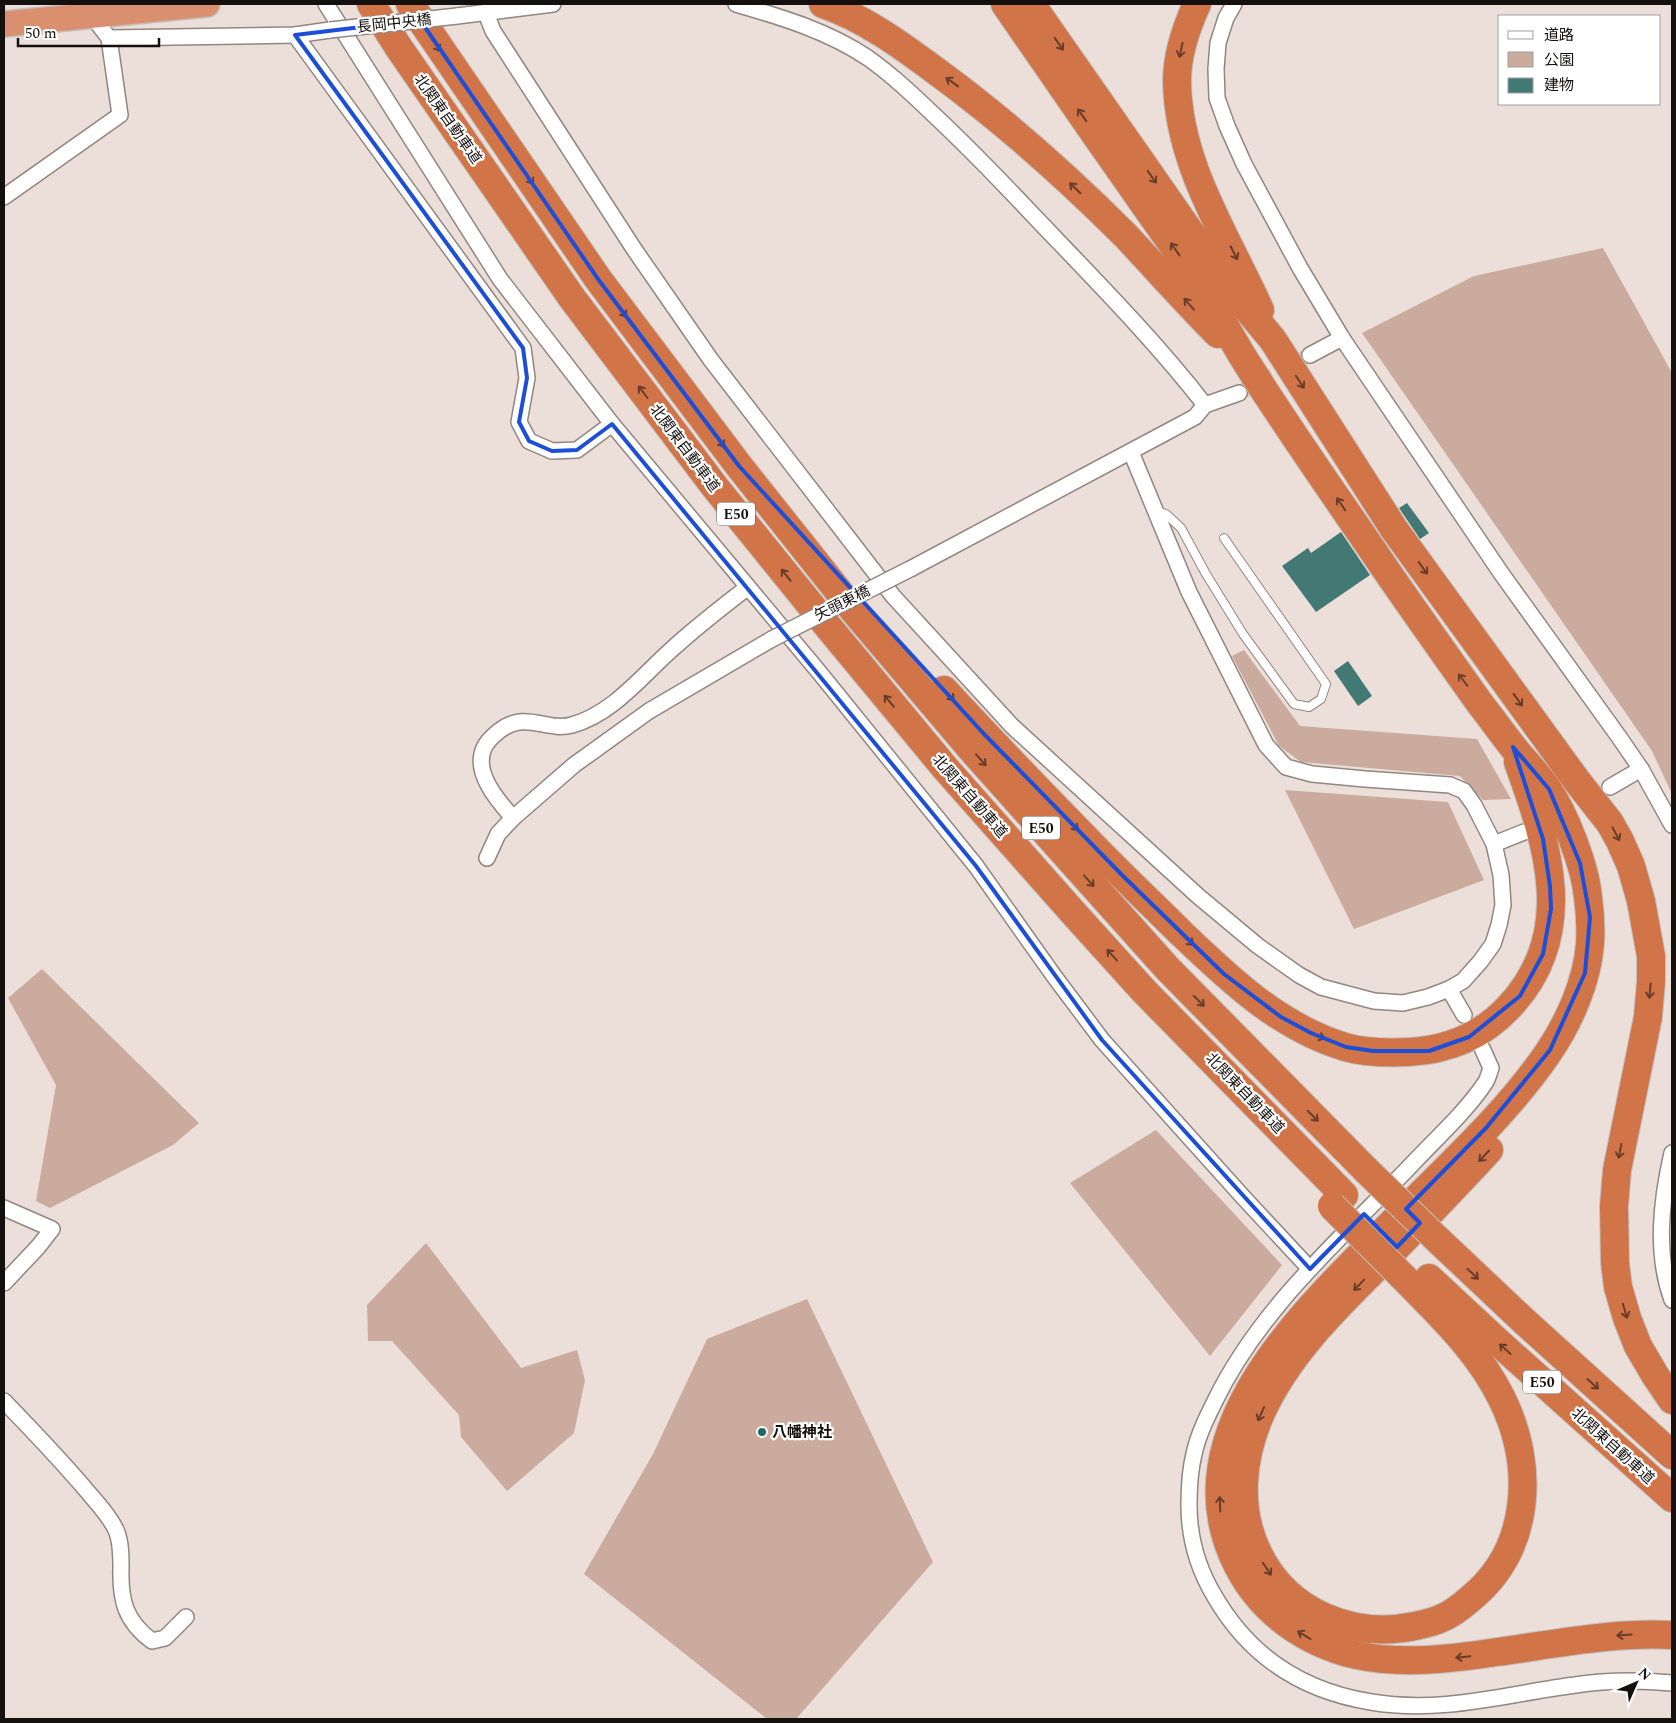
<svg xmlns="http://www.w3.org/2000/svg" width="1676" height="1723" font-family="Spectral,'Noto Sans JP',serif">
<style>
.green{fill:#caab9d}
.building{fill:#437975}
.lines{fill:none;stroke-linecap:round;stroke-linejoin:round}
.minor-tunnel{stroke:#ccc0bb;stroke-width:15;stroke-dasharray:15 8;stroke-linecap:butt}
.service-casing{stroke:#928681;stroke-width:10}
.minor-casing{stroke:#928681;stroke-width:18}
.trunk-casing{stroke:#c2c1c0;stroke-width:28}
.motorway-casing{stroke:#c2c1c0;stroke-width:30}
.service{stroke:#fff;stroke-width:8}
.minor{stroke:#fff;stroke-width:15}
.trunk{stroke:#da906e;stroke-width:25}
.motorway{stroke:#d17549;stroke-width:28}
.minor-bridge-casing{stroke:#928681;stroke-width:18;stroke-linecap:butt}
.motorway-bridge-casing{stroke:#c2c1c0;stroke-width:30;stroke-linecap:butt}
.minor-bridge{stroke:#fff;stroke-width:15}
.motorway-bridge{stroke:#d17549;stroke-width:28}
.oneway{stroke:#693d29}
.marked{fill:none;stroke:#1d4ed8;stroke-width:4;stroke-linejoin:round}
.poi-dot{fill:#1d6964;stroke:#fff;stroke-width:2}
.labels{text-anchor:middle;stroke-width:4.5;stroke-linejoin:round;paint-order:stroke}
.shield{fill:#fff;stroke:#5a5856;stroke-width:1}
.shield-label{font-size:14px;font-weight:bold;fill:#14100e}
.street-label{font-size:15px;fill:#14100e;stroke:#fff}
.poi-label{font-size:15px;font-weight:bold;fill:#14100e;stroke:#fff;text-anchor:start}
</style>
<rect width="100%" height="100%" fill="#ecdfd9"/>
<g class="green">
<polygon points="1603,248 1672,373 1672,794 1652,751 1362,333 1474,276"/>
<polygon points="1244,650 1300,726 1477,739 1511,799 1483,800 1460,776 1301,762 1279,746 1232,656"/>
<polygon points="1285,790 1448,802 1484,880 1354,929"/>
<polygon points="42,969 199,1123 173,1145 50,1208 36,1201 56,1085 8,998"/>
<polygon points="1156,1130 1282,1265 1210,1356 1070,1183"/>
<polygon points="426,1243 521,1368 577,1350 585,1380 574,1433 507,1491 461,1437 459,1415 392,1341 368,1341 367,1305"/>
<polygon points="807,1299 933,1562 796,1719 767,1719 584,1574 653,1454 707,1339"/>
</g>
<g class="building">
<polygon points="1407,503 1429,533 1420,539 1399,508"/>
<polygon points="1341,532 1370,575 1316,612 1282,566 1308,548 1311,553"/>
<polygon points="1348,661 1372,696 1358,706 1334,671"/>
</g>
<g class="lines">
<polyline class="minor-tunnel" points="1239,393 1310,355"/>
<defs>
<polyline id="service" points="1155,511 1166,514 1181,528 1206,574 1243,634 1294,704 1309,707 1321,699 1326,684 1224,538"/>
<g id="minor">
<polyline points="326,4 500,279 612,424 819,672 976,866 1054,976 1102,1040 1243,1197 1310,1269"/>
<path d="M736,4C781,17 828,31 868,58C892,75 913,95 934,115C968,147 1000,180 1032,214C1091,276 1152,337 1205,405"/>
<polyline points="1234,4 1226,18 1218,43 1216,69 1217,98 1227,126 1244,164 1300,268 1342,338 1501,573 1619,737 1641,769 1672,825"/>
<polyline points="486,13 493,31 634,249 711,360 893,596 1012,726 1198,896 1258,946 1299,975 1321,987 1374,1001 1403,1003 1428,997 1449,989 1463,981 1480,962 1493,944 1499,925 1503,905 1501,875 1494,844 1474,805 1464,791 1450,785 1365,779 1312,774 1286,767 1266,745 1189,592 1131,452"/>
<polyline points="91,15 109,38 295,35 330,30"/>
<polyline points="457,16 553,4"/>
<polyline points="295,35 523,348 527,378 519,422 529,441 552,451 577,450 612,424"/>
<polyline points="4,197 120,115 109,38"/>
<polyline points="1310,355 1342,338"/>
<polyline points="912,568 1195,417 1205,405 1239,393"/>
<polyline points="1610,787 1641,769"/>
<path d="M513,818C497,800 473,772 484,748C487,741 494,735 499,731C526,710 546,732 572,725C612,714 641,677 671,650C696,627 722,607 748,587"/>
<polyline points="1494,844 1524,832"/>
<polyline points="487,858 498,834 513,818 574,765 649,711 772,639"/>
<polyline points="1449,989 1464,1015"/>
<path d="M1482,1048L1491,1068C1489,1073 1488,1079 1485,1083C1468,1109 1438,1137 1416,1160C1345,1235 1261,1306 1215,1401C1207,1417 1198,1435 1194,1454C1190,1470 1189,1488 1189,1505C1189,1537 1198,1569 1215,1597C1250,1657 1302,1691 1371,1702C1442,1714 1506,1694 1575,1685C1607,1680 1640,1680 1672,1683"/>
<path d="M1672,1153C1661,1201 1655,1253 1672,1300"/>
<polyline points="4,1208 52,1229 38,1247 4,1283"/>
<path d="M4,1401C32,1430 60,1459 87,1491C97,1503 109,1515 116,1530C121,1541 121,1556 121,1568C120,1600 125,1621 152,1641L165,1638L186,1617"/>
</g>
<polyline id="trunk" points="4,24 207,4"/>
<g id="motorway">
<polyline points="371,4 399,48 572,298 715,487 830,629 946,769 1077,917 1144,991 1344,1195"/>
<polyline points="410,4 598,279 739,466 855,612 972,750 1167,968 1366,1170"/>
<path d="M823,4C864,18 901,45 936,71C1003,120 1066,176 1125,235C1156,268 1186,302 1218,334"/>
<path d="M1005,4C1049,68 1094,133 1139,197C1161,229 1185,261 1206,294C1221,317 1233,342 1248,365C1292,435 1340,502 1386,570C1417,615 1449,660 1481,705C1493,720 1504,736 1517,752C1527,764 1538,775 1547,788C1565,814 1585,866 1588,897C1590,912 1591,929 1590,944C1587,982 1569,1022 1548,1053C1504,1117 1443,1171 1389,1226C1305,1311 1170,1435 1238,1566C1262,1613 1306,1643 1356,1655C1402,1665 1451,1659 1497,1652C1555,1644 1613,1632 1672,1635"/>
<polyline points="1031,4 1225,282 1273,340 1394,529 1577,781 1610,823 1620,841 1631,866 1641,901 1651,956 1651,981 1648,1017 1617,1170 1614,1206 1615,1263 1618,1287 1627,1318 1638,1346 1655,1375 1672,1400"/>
<path d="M1197,4C1186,28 1177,54 1177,81C1178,165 1227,236 1260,310"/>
<path d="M944,690C994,744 1045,797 1097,850C1124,878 1153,905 1181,933C1229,979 1279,1027 1345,1047C1365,1053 1388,1053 1409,1052C1447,1050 1482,1036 1509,1007C1578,934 1548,845 1518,762"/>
<polyline points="1438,1240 1525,1322 1672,1455"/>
<path d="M1403,1277C1440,1315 1478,1350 1502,1399C1535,1466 1531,1550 1470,1599C1462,1606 1452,1614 1442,1618C1434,1622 1424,1624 1415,1626C1353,1639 1288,1613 1259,1555C1236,1510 1241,1458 1261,1413C1289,1351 1341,1303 1388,1256C1422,1221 1456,1186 1489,1150"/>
<polyline points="1429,1278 1499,1343 1672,1498"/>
</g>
</defs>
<use href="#service" class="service-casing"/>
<use href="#minor" class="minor-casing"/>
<use href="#trunk" class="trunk-casing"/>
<use href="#motorway" class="motorway-casing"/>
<use href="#service" class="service"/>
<use href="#minor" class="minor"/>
<use href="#trunk" class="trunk"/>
<use href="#motorway" class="motorway"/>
<defs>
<g id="minor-bridge">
<polyline points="330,30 457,16"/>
<polyline points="772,639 912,568"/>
</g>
<g id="motorway-bridge">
<polyline points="1366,1170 1438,1240"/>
<polyline points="1332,1206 1403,1277"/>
</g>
</defs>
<use href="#minor-bridge" class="minor-bridge-casing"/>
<use href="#motorway-bridge" class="motorway-bridge-casing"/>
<use href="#minor-bridge" class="minor-bridge"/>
<use href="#motorway-bridge" class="motorway-bridge"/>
</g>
<defs><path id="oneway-shaft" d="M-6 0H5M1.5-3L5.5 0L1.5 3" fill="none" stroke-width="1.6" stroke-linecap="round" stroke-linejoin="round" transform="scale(1.25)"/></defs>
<g class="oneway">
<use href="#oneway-shaft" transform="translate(1059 44) rotate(55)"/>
<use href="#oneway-shaft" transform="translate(436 45) rotate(56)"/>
<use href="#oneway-shaft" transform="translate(1181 50) rotate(102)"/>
<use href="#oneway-shaft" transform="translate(952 82) rotate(-144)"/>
<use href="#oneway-shaft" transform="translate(1082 115) rotate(-125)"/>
<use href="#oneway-shaft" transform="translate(1152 177) rotate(55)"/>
<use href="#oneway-shaft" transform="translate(529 178) rotate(55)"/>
<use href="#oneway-shaft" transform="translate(1075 188) rotate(-136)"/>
<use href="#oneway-shaft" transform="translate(1175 249) rotate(-125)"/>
<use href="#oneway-shaft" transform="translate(1234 253) rotate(63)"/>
<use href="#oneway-shaft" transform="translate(1189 304) rotate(-131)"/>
<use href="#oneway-shaft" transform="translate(622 311) rotate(53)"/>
<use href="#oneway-shaft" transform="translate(1300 382) rotate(57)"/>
<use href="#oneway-shaft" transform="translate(643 392) rotate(-127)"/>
<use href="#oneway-shaft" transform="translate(720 441) rotate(53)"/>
<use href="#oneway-shaft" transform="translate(1341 504) rotate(-124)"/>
<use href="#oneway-shaft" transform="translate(1423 568) rotate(54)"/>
<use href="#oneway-shaft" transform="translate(786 575) rotate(-129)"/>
<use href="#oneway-shaft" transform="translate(1463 680) rotate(-127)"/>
<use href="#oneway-shaft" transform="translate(949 695) rotate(48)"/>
<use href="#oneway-shaft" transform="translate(1518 700) rotate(54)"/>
<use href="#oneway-shaft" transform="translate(889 701) rotate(-130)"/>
<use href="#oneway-shaft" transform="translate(981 760) rotate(48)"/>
<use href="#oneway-shaft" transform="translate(1073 825) rotate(46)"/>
<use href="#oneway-shaft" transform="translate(1616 834) rotate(62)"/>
<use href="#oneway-shaft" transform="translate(1089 881) rotate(48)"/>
<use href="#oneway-shaft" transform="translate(1188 940) rotate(44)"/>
<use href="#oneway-shaft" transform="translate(1112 955) rotate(-132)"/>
<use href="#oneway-shaft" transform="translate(1650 991) rotate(95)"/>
<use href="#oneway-shaft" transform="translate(1199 1001) rotate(45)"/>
<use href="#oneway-shaft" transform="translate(1318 1036) rotate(22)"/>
<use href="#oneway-shaft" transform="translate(1313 1116) rotate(45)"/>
<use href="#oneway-shaft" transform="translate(1620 1151) rotate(101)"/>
<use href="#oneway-shaft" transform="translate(1484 1156) rotate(133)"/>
<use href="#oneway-shaft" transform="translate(1473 1274) rotate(43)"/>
<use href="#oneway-shaft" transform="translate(1359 1285) rotate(134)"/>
<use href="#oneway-shaft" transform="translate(1625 1311) rotate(73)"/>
<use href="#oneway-shaft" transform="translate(1505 1349) rotate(-138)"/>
<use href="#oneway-shaft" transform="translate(1593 1384) rotate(42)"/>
<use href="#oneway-shaft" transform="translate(1261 1414) rotate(114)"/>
<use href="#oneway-shaft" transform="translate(1220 1504) rotate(-92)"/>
<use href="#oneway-shaft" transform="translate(1267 1569) rotate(56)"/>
<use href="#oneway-shaft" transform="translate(1304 1635) rotate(-149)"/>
<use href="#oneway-shaft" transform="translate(1624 1635) rotate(176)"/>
<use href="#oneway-shaft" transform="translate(1463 1657) rotate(174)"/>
</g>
<path class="marked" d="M420,20L598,279L739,466L984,734L1123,876L1224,974L1281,1017L1311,1033L1346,1047L1373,1051H1429L1469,1037L1520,996L1543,954L1551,909L1550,886L1543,839L1513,747L1549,789L1580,863L1590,917L1585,973L1550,1050L1486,1128L1406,1209L1420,1223L1397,1247L1364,1214L1310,1269L1102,1040L976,866L612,424L577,450L552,451L529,441L519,422L527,378L523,348L295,35Z"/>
<circle class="poi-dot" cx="762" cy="1432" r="5"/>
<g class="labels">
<g class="shield">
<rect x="717" y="502.5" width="38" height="23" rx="4"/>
<rect x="1022" y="816.5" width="38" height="23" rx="4"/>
<rect x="1523" y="1370.5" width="38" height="23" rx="4"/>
</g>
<g class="shield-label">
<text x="736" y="519">E50</text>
<text x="1041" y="833">E50</text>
<text x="1542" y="1387">E50</text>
</g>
<g class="street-label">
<text transform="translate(394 23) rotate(-6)" y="5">長岡中央橋</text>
<text transform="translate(448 119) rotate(55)" y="5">北関東自動車道</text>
<text transform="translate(685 448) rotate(53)" y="5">北関東自動車道</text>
<text transform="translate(842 603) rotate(-27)" y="5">矢頭東橋</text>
<text transform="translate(970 796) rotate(49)" y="5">北関東自動車道</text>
<text transform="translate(1245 1093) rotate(46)" y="5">北関東自動車道</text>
<text transform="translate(1613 1446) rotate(42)" y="5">北関東自動車道</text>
</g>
<g class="poi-label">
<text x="772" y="1437">八幡神社</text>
</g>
</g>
<rect width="1676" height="1723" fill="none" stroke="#14100e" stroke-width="10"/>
<rect x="1498" y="15" width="162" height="90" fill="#ffffff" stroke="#a19f9f"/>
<rect x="1508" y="31" width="25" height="8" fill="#ffffff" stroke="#a19f9f"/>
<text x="1544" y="40" font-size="15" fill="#14100e">道路</text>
<rect x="1508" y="52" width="25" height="15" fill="#caab9d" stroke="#a19f9f"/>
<text x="1544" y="65" font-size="15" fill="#14100e">公園</text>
<rect x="1508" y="78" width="25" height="15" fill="#437975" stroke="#a19f9f"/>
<text x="1544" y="90" font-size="15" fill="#14100e">建物</text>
<g transform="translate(1636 1683) rotate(45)" stroke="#ffffff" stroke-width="4" paint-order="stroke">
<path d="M0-4L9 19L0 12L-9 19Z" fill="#14100e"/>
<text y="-8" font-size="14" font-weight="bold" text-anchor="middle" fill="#14100e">N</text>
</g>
<path d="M18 38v8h141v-8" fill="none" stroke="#14100e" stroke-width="2.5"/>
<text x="25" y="38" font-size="15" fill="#14100e" stroke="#ffffff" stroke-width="4" paint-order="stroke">50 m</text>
</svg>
